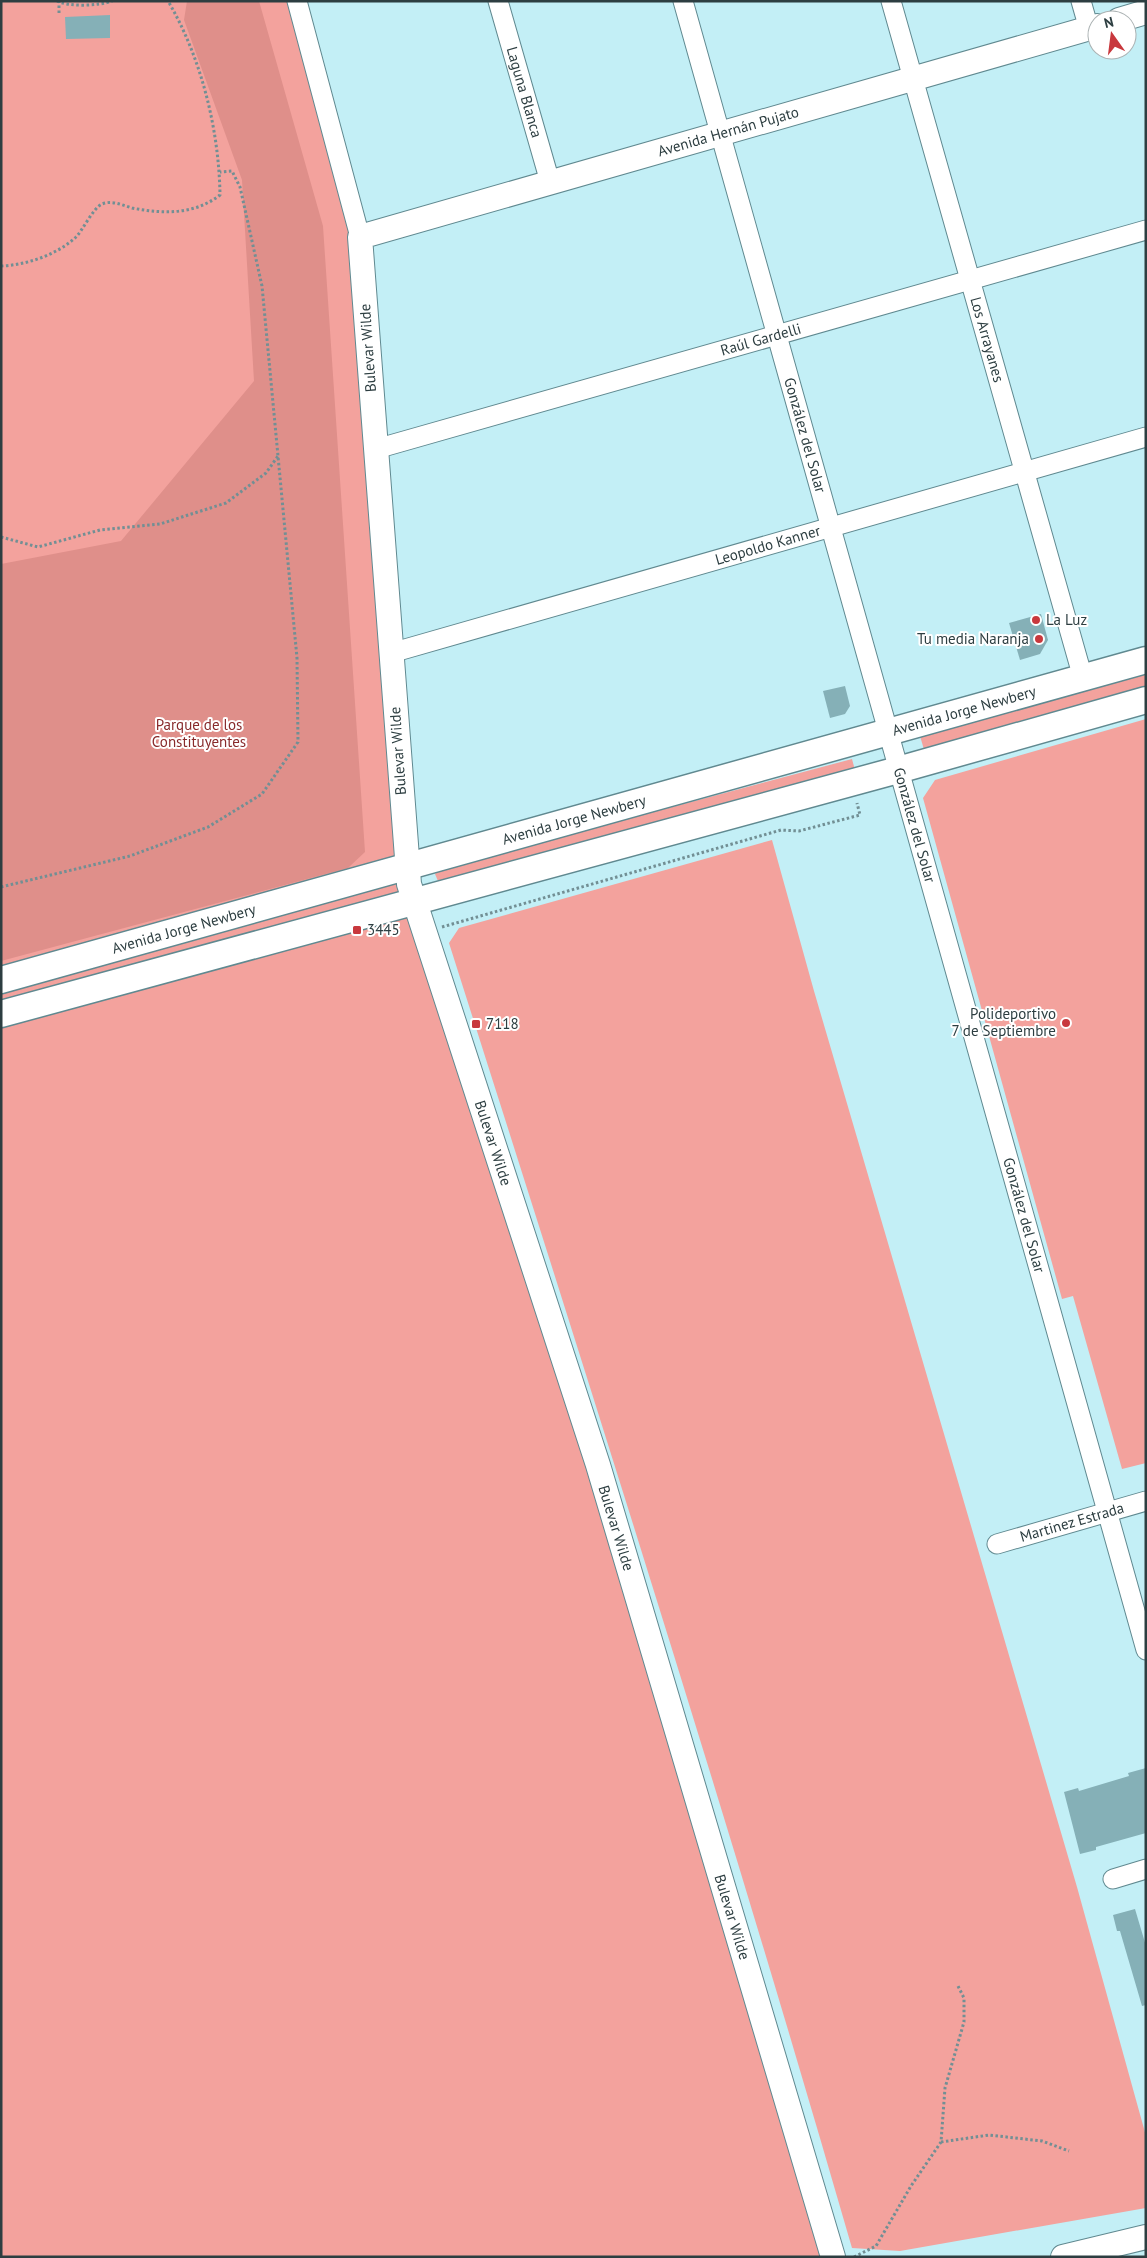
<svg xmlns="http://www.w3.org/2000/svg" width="1147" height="2258" font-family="'PT Sans',sans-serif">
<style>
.green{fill:#f3a29d}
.forest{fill:#df8f8a}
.building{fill:#85b0b7}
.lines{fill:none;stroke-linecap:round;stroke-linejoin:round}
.minor-casing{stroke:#608990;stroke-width:21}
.tertiary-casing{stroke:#608990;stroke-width:26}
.secondary-casing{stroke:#608990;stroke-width:29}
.path{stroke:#728f94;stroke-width:3;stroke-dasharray:2.5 2.5;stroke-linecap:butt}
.minor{stroke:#fff;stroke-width:19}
.tertiary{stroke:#fff;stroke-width:24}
.secondary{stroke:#fff;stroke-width:26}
.poi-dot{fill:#c8383d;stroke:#fff;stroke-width:2}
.labels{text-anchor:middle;stroke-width:4;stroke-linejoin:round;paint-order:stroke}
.street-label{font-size:15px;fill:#2d3e41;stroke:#fff}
.poi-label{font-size:15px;fill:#2d3e41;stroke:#fff;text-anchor:start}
.park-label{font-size:15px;fill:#882a2b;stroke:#fff}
</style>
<rect width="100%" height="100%" fill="#c3eff6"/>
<g class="green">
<polygon points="1,1 297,1 360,237 406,867 833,2257 1,2257"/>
<polygon points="1146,672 1146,690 925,753 920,736"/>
<polygon points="1146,719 1146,1463 1122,1469 1073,1296 1062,1299 923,798 935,780"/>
<polygon points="852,759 856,774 444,883 438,881 435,874 440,869"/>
<path d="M772,840L814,991L1077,1887L1146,2136V2208L900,2251L852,2248C726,1811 587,1377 449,943L459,928Z"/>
</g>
<polygon class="forest" points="187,1 259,1 323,226 365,852 348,868 1,961 1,564 121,541 254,381 242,180 184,20"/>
<g class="building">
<polygon points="110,15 110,38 66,39 65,17"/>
<polygon points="1041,614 1048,640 1040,654 1020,660 1009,623"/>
<polygon points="845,686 850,706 845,714 830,718 823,691"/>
<polygon points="1146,1768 1146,1833 1096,1847 1096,1850 1080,1854 1064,1792 1078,1788 1079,1791 1129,1776 1128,1773"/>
<polygon points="1135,1909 1146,1946 1146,2005 1142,2006 1120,1931 1117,1931 1113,1915"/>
</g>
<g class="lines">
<defs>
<g id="minor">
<polyline points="297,1 360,237"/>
<path id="s1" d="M498,1L550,182"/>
<path id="s2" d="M683,1L1146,1650"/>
<path id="s3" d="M891,1L1083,678"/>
<polyline points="1081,1 1089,29"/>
<path id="s4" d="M376,449L1146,230"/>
<path id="s5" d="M391,653L1146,437"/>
<path id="s6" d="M997,1544L1146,1501"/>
<polyline points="1113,1879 1146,1869"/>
</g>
<g id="tertiary">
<polyline points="1119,20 1146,12"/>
<path id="s7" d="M833,2257L598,1465L409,884L360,237L1097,26"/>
<polyline points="1063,2257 1146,2237"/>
</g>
<g id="secondary">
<path id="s8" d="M1,980L1146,660"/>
<polyline points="1,1014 898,770 1146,700"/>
</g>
</defs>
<use href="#minor" class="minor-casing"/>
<use href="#tertiary" class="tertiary-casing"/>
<use href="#secondary" class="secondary-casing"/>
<g class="path">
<path d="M57,1C68,7 100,6 112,1"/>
<polyline points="59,13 59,2"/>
<path d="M1,266C26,265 57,255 76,237C83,230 93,208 102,204C112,200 122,205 132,208C163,214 194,215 220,195C219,129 201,57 168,1"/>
<polyline points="1,537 38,547 100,530 160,524 226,503 266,473 278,456"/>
<polyline points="1,887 130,856 208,827 262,794 298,742 297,658 262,286 240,187 232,171 220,172"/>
<polyline points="442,927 781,830 799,831 860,815 857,803"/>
<polyline points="941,2142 989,2135 1042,2141 1069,2151"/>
<polyline points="854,2257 876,2246 911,2186 941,2142 945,2088 964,2022 964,1998 957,1984"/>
</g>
<use href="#minor" class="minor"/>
<use href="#tertiary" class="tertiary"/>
<use href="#secondary" class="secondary"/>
</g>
<g class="poi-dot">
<circle cx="1036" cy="620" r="5"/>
<circle cx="1039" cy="639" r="5"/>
<rect x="352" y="925" width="10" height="10" rx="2.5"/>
<circle cx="1066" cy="1023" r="5"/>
<rect x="471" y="1019" width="10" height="10" rx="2.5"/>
</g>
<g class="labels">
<g class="street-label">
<text dy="5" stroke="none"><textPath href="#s1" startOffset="95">Laguna Blanca</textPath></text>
<text dy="5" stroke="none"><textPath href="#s7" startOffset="2469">Avenida Hernán Pujato</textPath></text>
<text dy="5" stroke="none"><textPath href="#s4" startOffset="400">Raúl Gardelli</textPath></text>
<text dy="5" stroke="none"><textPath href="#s3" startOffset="352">Los Arrayanes</textPath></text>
<text transform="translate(368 348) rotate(-94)" y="5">Bulevar Wilde</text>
<text dy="5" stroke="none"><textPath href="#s2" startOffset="451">González del Solar</textPath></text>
<text dy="5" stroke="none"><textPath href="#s5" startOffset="392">Leopoldo Kanner</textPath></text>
<text dy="5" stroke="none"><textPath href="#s8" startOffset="1000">Avenida Jorge Newbery</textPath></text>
<text transform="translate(398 751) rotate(-94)" y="5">Bulevar Wilde</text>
<text dy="5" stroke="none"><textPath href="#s8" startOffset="595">Avenida Jorge Newbery</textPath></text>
<text dy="5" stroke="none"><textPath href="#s2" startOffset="856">González del Solar</textPath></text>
<text dy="5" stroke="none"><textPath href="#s8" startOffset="190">Avenida Jorge Newbery</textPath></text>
<text transform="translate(493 1143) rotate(72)" y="5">Bulevar Wilde</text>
<text dy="5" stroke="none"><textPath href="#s2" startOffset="1261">González del Solar</textPath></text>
<text dy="5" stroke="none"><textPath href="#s6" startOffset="78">Martinez Estrada</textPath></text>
<text transform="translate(616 1528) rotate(73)" y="5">Bulevar Wilde</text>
<text transform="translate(732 1917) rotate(73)" y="5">Bulevar Wilde</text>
</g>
<g class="poi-label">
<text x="1046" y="625">La Luz</text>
<text x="1029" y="644" text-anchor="end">Tu media Naranja</text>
<text x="367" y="935">3445</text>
<text x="1056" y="1019" text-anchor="end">Polideportivo<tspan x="1056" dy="17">7 de Septiembre</tspan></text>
<text x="486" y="1029">7118</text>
</g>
<g class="park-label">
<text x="199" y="730">Parque de los<tspan x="199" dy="17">Constituyentes</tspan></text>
</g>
</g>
<rect width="1147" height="2258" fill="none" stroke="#2d3e41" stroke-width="5"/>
<g transform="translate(1112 35) rotate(346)"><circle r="24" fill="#ffffff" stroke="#abb2b3"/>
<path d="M0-4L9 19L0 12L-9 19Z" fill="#c8383d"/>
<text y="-8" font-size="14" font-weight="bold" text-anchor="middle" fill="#2d3e41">N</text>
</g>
</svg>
